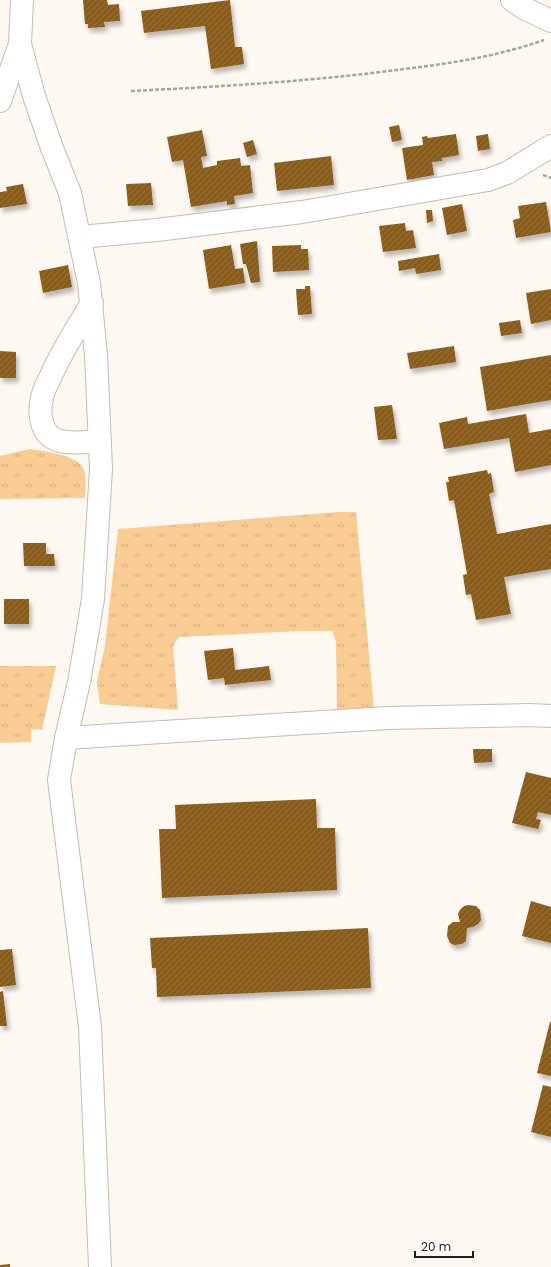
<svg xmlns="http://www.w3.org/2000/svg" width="551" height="1267" font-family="Poppins,sans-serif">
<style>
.grass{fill:url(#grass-tufts)}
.building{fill:url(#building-hatch);filter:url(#shadow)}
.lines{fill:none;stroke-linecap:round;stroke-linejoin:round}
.minor-casing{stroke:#c5bcb2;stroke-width:24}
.path{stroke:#a7a39d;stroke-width:2.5;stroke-dasharray:4 2;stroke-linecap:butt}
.minor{stroke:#fff;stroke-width:22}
</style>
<defs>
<pattern id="grass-tufts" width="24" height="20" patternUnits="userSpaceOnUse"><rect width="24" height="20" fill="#f9cc94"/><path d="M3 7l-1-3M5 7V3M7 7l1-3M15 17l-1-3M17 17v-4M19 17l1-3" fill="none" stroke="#d5af7f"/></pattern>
<pattern id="building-hatch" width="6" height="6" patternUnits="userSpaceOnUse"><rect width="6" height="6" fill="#885b1a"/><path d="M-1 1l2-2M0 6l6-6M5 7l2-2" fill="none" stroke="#957342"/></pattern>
<filter id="shadow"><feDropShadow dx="2.5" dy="4.5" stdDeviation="2" flood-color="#0004"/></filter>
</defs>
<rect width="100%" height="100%" fill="#fef8f2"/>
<g class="grass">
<path d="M30,449C43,451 80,455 84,470C87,478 85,490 85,498L0,499V456Z"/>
<polygon points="340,512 356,512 374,709 337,711 336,642 332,631 301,631 179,637 173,646 178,710 100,704 97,681 105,646 118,529"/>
<polygon points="0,666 56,666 42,730 31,729 31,742 0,743"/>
</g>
<g class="building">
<polygon points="83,0 107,0 108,5 119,4 120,21 104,22 105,27 88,28 88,24 85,24"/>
<polygon points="230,0 235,47 242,47 244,64 211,69 205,26 144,33 141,11"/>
<polygon points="399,125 402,140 392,142 389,127"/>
<polygon points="202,130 207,156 201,157 203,168 217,165 217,161 240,158 241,166 250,165 253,193 234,196 235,204 227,205 227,201 191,207 183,160 172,162 167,137"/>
<polygon points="456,134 459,155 442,158 442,161 432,162 434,175 407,180 402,148 423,145 422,137 427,136 428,138"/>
<polygon points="488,134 490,149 478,151 476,136"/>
<polygon points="253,140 257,154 247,157 243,143"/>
<polygon points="331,156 334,185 277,191 274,163"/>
<polygon points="151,183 153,205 128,206 126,184"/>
<polygon points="23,184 27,204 0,208 0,192 7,191 6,187"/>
<polygon points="546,202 551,232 516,238 513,220 520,218 518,206"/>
<polygon points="462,204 467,231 447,235 442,208"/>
<polygon points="426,210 432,210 433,221 427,223"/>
<polygon points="405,223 406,231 413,230 416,248 383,252 379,226"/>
<polygon points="257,241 260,282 251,283 246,264 243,264 240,244"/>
<polygon points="231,245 235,269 243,268 245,283 209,289 203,250"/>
<polygon points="301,245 301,249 308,249 309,270 273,272 272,246"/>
<polygon points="439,254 441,270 416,274 415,268 399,271 398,261"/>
<polygon points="68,265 72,287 43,293 39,271"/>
<polygon points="305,286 310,286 312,314 298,315 296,289 305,289"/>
<polygon points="551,289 551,320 531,324 526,293"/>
<polygon points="520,320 522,333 501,336 499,323"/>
<polygon points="454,346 456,362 410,369 407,353"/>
<polygon points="0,351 16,352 16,378 0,378"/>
<polygon points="551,355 551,400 487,411 480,367"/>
<polygon points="392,405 397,439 378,440 374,407"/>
<polygon points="526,414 529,433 551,429 551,465 515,472 509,438 444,449 439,423 467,417 468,424"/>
<polygon points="487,470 488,474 491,473 494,492 489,494 497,534 551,524 551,569 504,577 511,614 476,620 471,594 466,595 463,575 467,574 454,500 449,501 446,482 449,482 448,477"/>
<polygon points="23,543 46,543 46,554 54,554 55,566 24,566"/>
<rect x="4" y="599" width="25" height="25"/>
<polygon points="233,648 235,670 269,666 271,680 225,685 224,678 208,680 204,651"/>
<polygon points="473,749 492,749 492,762 474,763"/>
<polygon points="526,772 551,778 551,815 538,812 536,819 541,820 538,829 512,823"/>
<polygon points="316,799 317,828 335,828 337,890 162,898 159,829 176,829 175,805"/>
<polygon points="531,901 551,907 551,943 522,936"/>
<polygon points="468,905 476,906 480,910 481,920 478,924 473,927 467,928 466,941 462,944 454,945 450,943 447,936 448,926 453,922 460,922 458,914 460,910 464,906"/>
<polygon points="368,928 371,988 157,997 156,968 152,968 150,938"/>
<polygon points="12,949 16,985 0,987 0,950"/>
<polygon points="3,991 7,1026 0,1026 0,992"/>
<polygon points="550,1022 551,1022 551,1076 537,1073"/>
<polygon points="543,1085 551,1087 551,1137 531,1132"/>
<polygon points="10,1264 10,1267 0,1267 0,1265"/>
</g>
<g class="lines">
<defs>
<g id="minor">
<polyline points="512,0 524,8 551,21"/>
<polyline points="20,44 34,96 52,148 70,193 89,283 96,355 101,469 93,599 79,682 66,738 59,780 90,1027 100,1267"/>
<polyline points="0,101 20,44 22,0"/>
<polyline points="80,237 157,230 302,212 488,180 507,173 551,146"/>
<path d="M92,303C77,328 61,352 50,378C47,384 43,391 42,398C38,415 41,436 60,441C73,444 87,442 100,441"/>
<polyline points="66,738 388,718 529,715 551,716"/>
</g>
</defs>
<use href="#minor" class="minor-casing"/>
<g class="path">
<path d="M131,91C215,87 297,82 381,72C437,65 490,59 544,40"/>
<polyline points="543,175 551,178"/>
</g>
<use href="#minor" class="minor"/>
</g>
<path d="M415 1251v6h58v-6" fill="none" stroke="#221f1b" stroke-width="2"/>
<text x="421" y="1251" font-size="12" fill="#221f1b" stroke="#ffffff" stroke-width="3" paint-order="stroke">20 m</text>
</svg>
